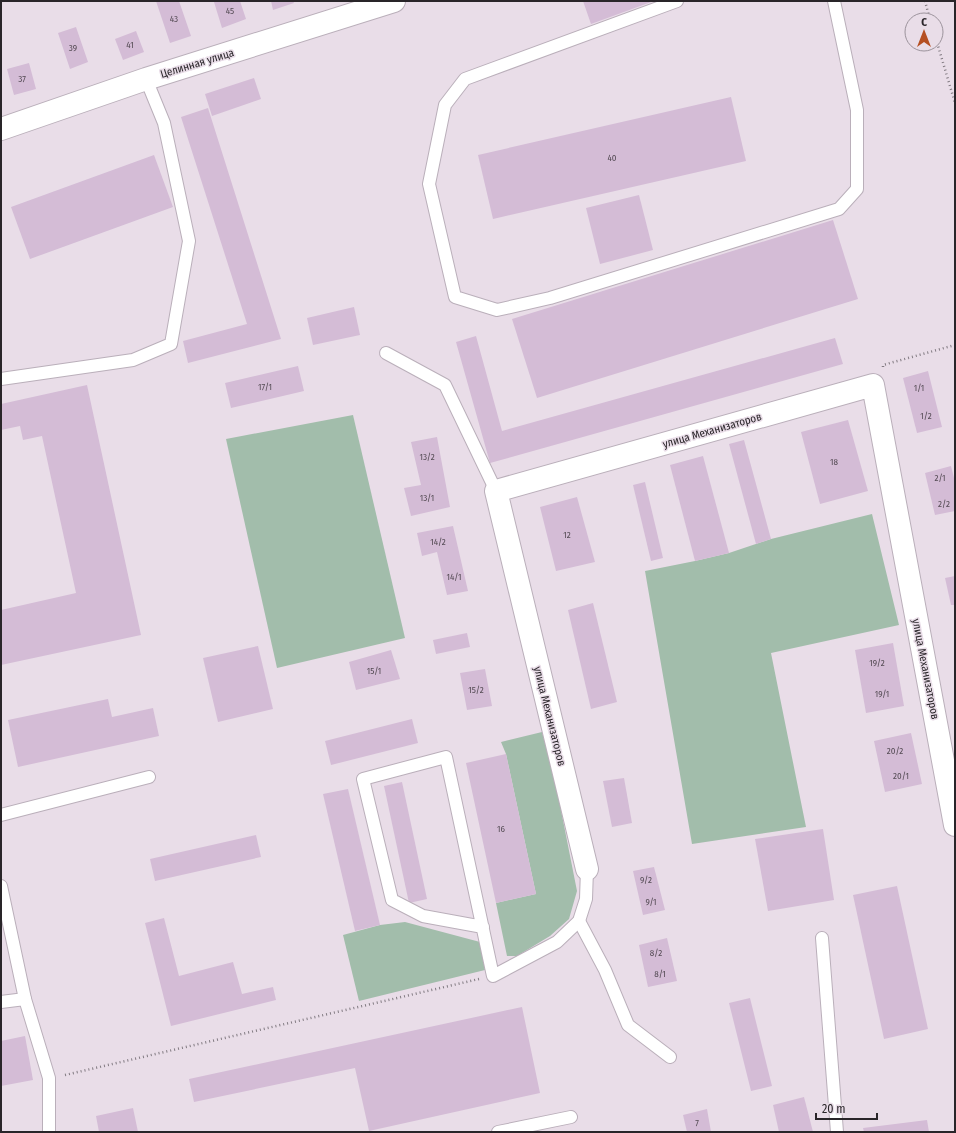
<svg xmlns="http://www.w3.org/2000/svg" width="956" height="1133" font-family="'Fira Sans Condensed',sans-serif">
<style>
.green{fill:#a2bdab}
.building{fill:#d4bcd6}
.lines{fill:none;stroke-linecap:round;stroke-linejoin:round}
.lane-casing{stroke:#baafba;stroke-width:14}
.street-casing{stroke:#baafba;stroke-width:24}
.path{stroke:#827b82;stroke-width:2.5;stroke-dasharray:1 3;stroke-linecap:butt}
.lane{stroke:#fff;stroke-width:12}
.street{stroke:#fff;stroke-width:22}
.labels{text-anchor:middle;stroke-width:3;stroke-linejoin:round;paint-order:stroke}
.number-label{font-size:9px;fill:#544b54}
.street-label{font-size:11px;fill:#292529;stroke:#e9dde8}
</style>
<rect width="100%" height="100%" fill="#e9dde8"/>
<g class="green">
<polygon points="353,415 405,638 277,668 226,439"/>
<polygon points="872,514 899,625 771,653 806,827 692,844 645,571 695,561 729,553 771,539"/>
<polygon points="542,732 555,780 577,891 569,919 550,936 517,956 507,956 496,903 536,894 506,754 501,742"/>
<polygon points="405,922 480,942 485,970 359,1001 343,935 380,925"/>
</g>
<g class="building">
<polygon points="156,1 179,1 191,36 170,43"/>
<polygon points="217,1 240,1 246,19 222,28 214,2"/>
<polygon points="271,1 293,1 294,3 273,10"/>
<polygon points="583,1 654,1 591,24"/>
<polygon points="76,27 88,62 70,69 58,33"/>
<polygon points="136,31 144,52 123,60 115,39"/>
<polygon points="29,63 36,89 14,95 7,69"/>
<polygon points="254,78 261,99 212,116 205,94"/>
<polygon points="731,97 746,161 493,219 478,155"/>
<polygon points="208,108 281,339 188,363 183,341 247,324 181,117"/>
<polygon points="154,155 173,207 30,259 11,207"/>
<polygon points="639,195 653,250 600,264 586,208"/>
<polygon points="833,220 858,299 537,398 512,319"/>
<polygon points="354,307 360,335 313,345 307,318"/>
<polygon points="476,336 502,431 835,338 843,364 490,463 456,342"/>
<polygon points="298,366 304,391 231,408 225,383"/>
<polygon points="928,371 942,427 917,433 903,378"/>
<polygon points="87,385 141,635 1,665 1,610 76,593 42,436 23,440 20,426 1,430 1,404"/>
<polygon points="848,420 868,491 820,504 801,432"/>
<polygon points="437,437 450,507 411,516 404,488 421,485 411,442"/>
<polygon points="744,440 771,539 756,544 729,444"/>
<polygon points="703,456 729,553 695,561 670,465"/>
<polygon points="951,466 955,482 955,511 935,515 925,473"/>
<polygon points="645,482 663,558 651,561 633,485"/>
<polygon points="577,497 595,562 556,571 540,507"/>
<polygon points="453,526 468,591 447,595 437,552 422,556 417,533"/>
<polygon points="955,576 955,605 951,605 945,578"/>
<polygon points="593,603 617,702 591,709 568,610"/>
<polygon points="467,633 470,647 436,654 433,640"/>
<polygon points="893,643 904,706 866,713 855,650"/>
<polygon points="258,646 273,709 218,722 203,658"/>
<polygon points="391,650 400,679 356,690 349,662"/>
<polygon points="485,669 492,706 467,710 460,673"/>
<polygon points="108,699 112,717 153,708 159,736 18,767 8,720"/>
<polygon points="412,719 418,743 331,765 325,741"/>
<polygon points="911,733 922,784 885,792 874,741"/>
<polygon points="506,754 536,894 496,903 466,763"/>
<polygon points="624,778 632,823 612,827 603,781"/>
<polygon points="402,782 427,899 409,903 384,786"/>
<polygon points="348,789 380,925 355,931 323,794"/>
<polygon points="823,829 834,900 768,911 755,839"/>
<polygon points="256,835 261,857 155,881 150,859"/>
<polygon points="654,867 665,910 643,915 633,871"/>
<polygon points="897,886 928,1029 884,1039 853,895"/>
<polygon points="164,918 179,976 233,962 242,994 273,987 276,1000 171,1026 145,923"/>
<polygon points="667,938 677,981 648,987 639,945"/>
<polygon points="750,998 772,1086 751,1091 729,1003"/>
<polygon points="522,1007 540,1093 369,1131 355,1068 194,1102 189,1079"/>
<polygon points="25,1036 33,1080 1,1086 1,1041"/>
<polygon points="804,1097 813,1132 779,1132 773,1105"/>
<polygon points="133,1108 138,1132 99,1132 96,1116"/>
<polygon points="707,1109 711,1132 687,1132 683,1115"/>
<polygon points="927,1120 929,1132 864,1132 863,1128"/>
</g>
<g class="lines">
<defs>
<g id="lane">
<polyline points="677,1 465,79 445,105 429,184 455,297 497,310 550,298 839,209 857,189 857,110 834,1"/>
<polyline points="386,353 445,385 496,491"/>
<polyline points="1,379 133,360 171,344 189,241 164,123 146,79"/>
<polyline points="1,815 149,777"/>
<polyline points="1,886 25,999"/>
<polyline points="579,921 605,970 628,1025 670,1057"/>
<polyline points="483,927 423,916 392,900 363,779 446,757 493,976 557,942 579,921 586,899 587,869"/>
<polyline points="822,938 837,1132"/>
<polyline points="1,1002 25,999 49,1078 49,1132"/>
<polyline points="498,1132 571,1117"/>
</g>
<g id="street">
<polyline points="1,129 146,79 394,1"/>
<polyline points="587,869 496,491 873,385 955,825"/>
</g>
</defs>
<use href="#lane" class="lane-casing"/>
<use href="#street" class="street-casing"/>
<g class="path">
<polyline points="925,1 930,20"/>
<polyline points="936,39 955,103"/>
<polyline points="883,367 883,365 955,345"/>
<polyline points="65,1075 479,979"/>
</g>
<use href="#lane" class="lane"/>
<use href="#street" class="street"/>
</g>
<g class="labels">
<g class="number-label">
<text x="230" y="14">45</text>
<text x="174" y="22">43</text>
<text x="130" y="48">41</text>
<text x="73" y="51">39</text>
<text x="22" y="82">37</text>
<text x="612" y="161">40</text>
<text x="265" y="390">17/1</text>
<text x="919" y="391">1/1</text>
<text x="926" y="419">1/2</text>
<text x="427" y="460">13/2</text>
<text x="834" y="465">18</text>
<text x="940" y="481">2/1</text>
<text x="427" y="501">13/1</text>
<text x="944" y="507">2/2</text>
<text x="567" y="538">12</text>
<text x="438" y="545">14/2</text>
<text x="454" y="580">14/1</text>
<text x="877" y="666">19/2</text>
<text x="374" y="674">15/1</text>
<text x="476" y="693">15/2</text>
<text x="882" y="697">19/1</text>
<text x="895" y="754">20/2</text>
<text x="901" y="779">20/1</text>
<text x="501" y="832">16</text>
<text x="646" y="883">9/2</text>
<text x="651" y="905">9/1</text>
<text x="656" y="956">8/2</text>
<text x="660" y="977">8/1</text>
<text x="697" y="1126">7</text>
</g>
<g class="street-label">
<text transform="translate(197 63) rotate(-17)" y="4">Целинная улица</text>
<text transform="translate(712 430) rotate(-16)" y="4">улица Механизаторов</text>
<text transform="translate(926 669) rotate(79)" y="4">улица Механизаторов</text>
<text transform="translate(550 716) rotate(76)" y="4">улица Механизаторов</text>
</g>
</g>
<rect width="956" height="1133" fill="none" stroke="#292529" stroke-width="4"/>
<g transform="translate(924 32)"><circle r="19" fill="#e9dde8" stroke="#9c939c"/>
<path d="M0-3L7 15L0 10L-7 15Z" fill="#b54f22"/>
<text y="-6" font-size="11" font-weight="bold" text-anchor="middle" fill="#292529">С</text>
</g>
<path d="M816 1113v6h61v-6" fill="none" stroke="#292529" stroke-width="2"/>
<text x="822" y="1113" font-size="12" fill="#292529" stroke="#e9dde8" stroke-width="3" paint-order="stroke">20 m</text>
</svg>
